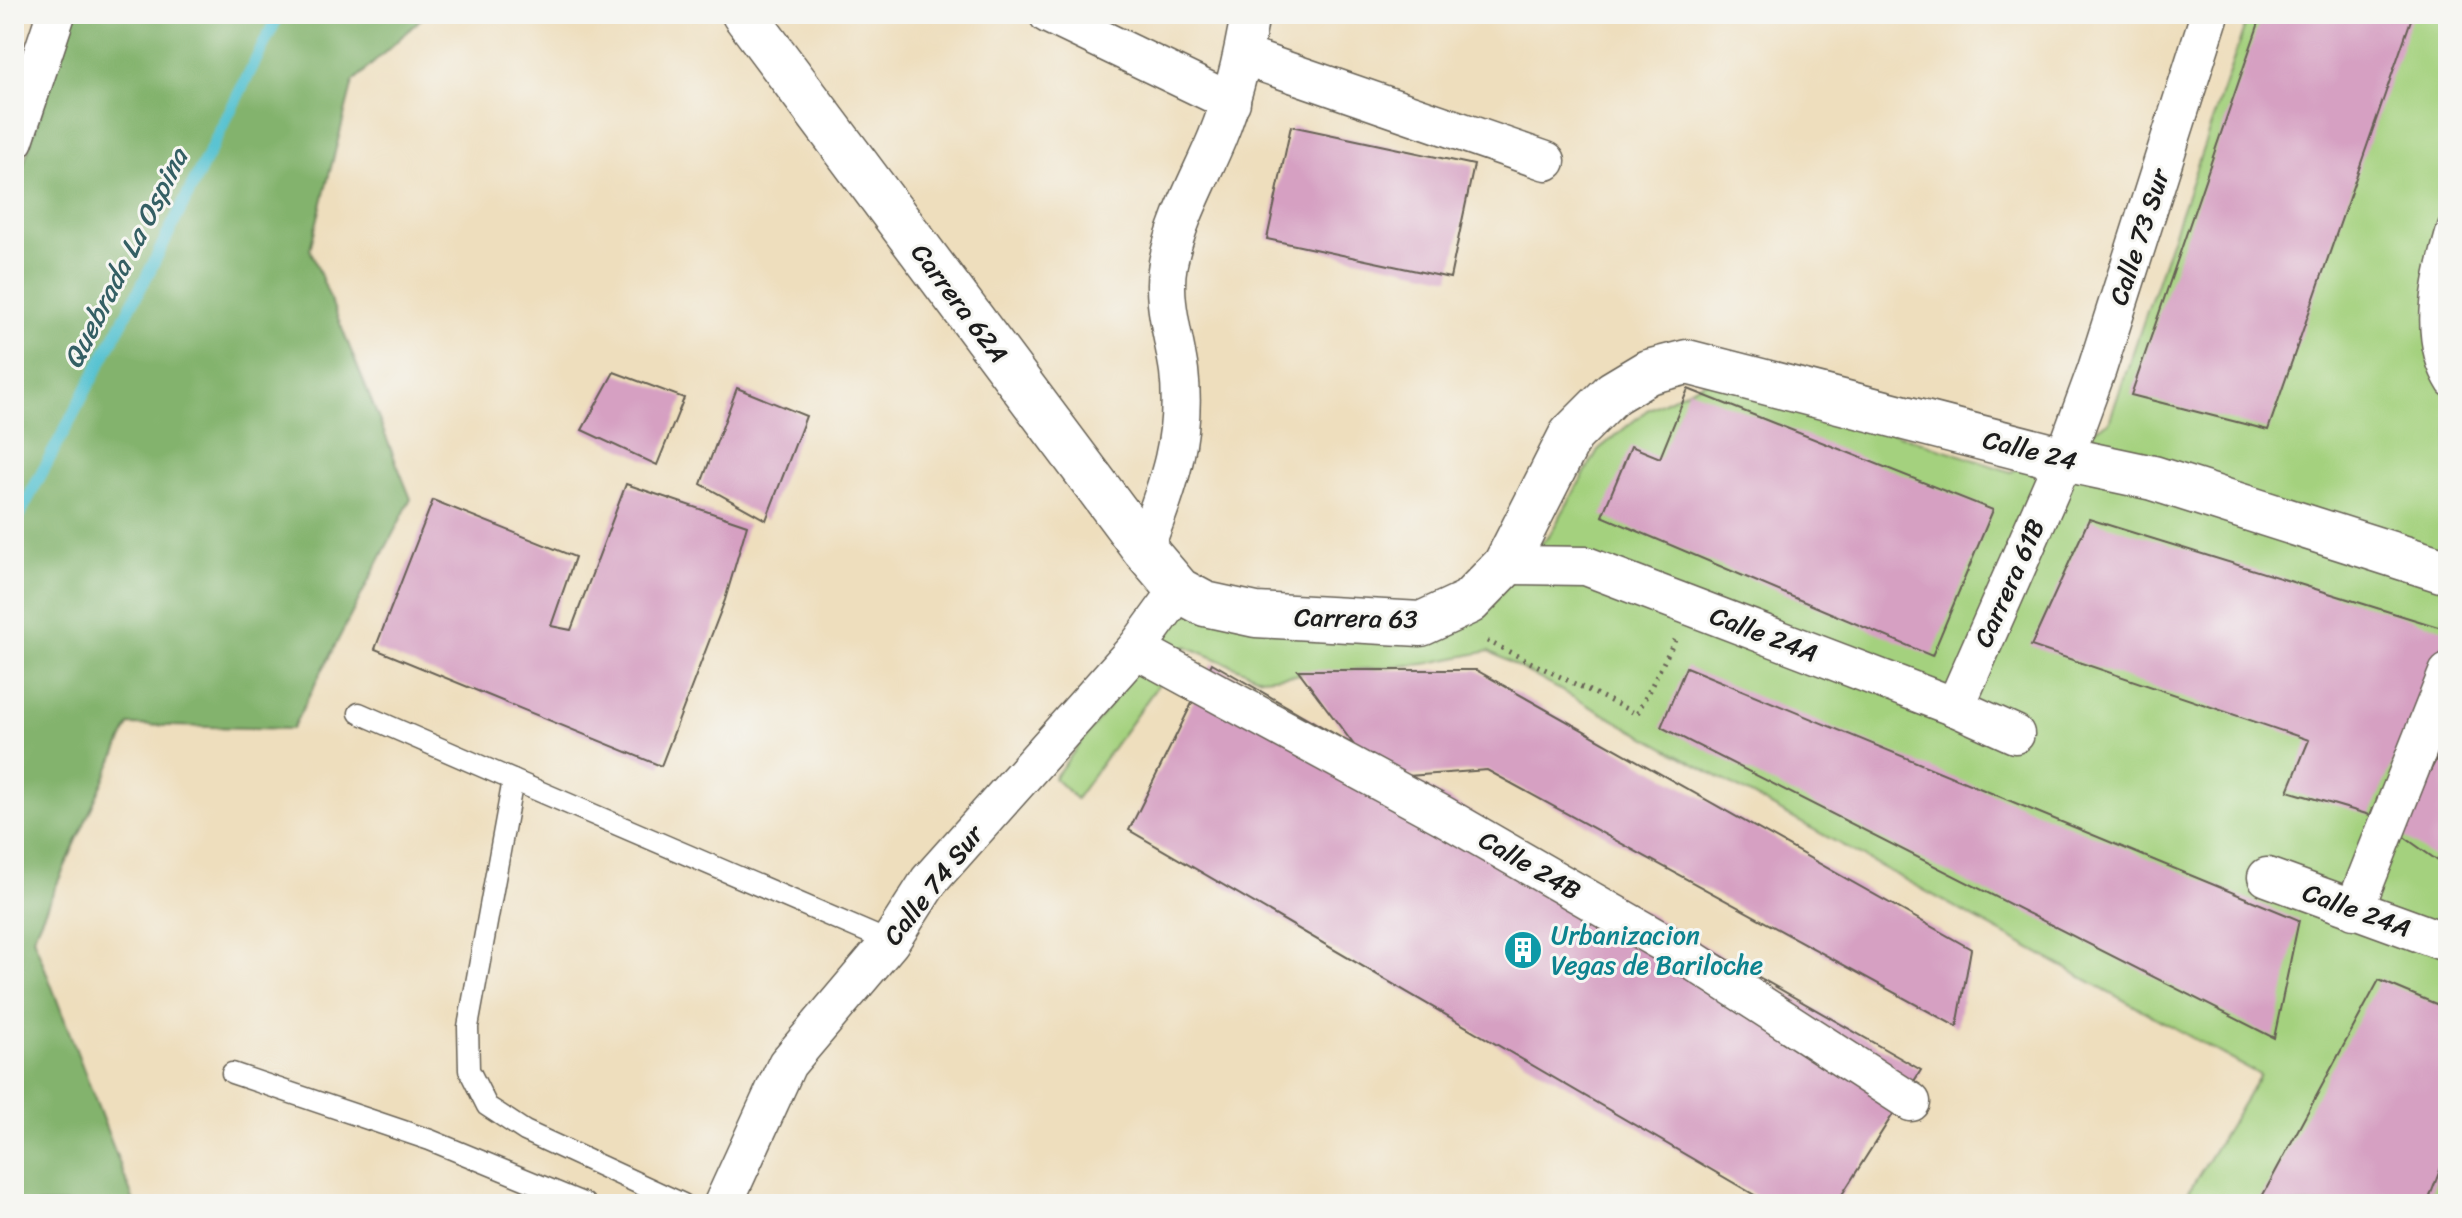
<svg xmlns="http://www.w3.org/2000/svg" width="2462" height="1218" font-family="Sriracha,sans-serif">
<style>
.green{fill:#a4d17e;stroke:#60764d;stroke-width:2}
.forest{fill:#83b36d;stroke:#506844;stroke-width:2}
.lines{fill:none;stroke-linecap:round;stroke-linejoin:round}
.stream{stroke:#58c3d1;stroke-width:12}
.building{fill:#d6a0c2}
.lane-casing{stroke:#666054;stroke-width:23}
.street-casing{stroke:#666054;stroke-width:41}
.secondary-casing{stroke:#666054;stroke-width:47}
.path{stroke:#666054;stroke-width:5;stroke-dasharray:2 6;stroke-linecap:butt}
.lane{stroke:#fff;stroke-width:20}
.street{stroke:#fff;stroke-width:38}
.secondary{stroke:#fff;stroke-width:44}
.labels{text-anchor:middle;stroke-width:6;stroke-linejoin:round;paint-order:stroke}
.street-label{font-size:26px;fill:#1c1c1c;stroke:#f6f6f2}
.culture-label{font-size:26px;fill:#0d838f;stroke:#f6f6f2;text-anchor:start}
.water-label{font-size:28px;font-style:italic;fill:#345f64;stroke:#f6f6f2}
</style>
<rect width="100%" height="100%" fill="#f6f6f2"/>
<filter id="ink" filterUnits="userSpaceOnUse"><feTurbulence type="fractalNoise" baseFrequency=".0125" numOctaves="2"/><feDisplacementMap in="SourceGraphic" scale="16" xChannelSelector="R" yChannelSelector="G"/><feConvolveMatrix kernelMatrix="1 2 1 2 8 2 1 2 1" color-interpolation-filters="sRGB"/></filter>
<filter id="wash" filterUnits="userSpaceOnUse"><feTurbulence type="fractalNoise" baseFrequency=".006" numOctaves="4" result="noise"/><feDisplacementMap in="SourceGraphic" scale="32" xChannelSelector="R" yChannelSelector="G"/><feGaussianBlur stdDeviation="1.8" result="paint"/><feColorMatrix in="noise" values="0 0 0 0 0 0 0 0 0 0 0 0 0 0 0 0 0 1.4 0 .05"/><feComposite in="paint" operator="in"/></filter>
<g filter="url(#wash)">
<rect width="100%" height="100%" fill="#eedebd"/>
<polygon class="green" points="2249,14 2448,14 2448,1204 2181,1204 2260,1075 1489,651 1424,664 1261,678 1186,646 1076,799 1054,778 1186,605 1434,631 1549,536 1598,450 1647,410 1719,375 2011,472 2109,422"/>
<polygon class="forest" points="74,14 426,14 353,82 310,249 411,499 292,729 129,725 33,937 135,1204 14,1204 14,192"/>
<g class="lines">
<polyline class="stream" points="14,525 150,270 279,14"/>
</g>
<g id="blocks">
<g class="building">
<polygon points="2262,14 2413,14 2268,430 2131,395"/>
<polygon points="1291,126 1474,165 1450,278 1267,239"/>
<polygon points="614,372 684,398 657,465 582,430"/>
<polygon points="737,388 806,416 766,520 701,484"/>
<polygon points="1688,389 1993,510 1932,656 1602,516 1631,446 1660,458"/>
<polygon points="626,484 747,525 725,600 661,766 375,649 433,500 575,557 551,626 571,630"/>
<polygon points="2089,519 2448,630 2448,638 2370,815 2288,791 2309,740 2031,646"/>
<polygon points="1212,663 1354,745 1298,670 1476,670 1971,949 1957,1027 1487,770 1408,776 1921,1070 1836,1204 1770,1204 1129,830"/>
<polygon points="1686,667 2299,920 2274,1038 1661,727"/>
<polygon points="2448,738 2448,868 2397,832"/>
<polygon points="2379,980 2448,1009 2448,1149 2427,1204 2258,1204"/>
</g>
</g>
</g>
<g filter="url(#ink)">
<use href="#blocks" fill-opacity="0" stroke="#666054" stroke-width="2"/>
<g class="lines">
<defs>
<g id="lane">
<path d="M2448,226C2433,276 2417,338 2448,386"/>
<polyline points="359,713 513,780 468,1027 469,1070 487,1106 525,1131 683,1204"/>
<polyline points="513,780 890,942"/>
<polyline points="232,1073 430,1140 585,1204"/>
</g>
<g id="street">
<polyline points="1048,14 1231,102"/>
<polyline points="1243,56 1546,161"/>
<polyline points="14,140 56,14"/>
<path d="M1144,549C1167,488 1187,439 1179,371C1174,336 1161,299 1168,263C1177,218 1200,179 1217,138C1234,97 1243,57 1250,14"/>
<polyline points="1505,565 1586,566 1955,707 2015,734"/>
<polyline points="1136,649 1442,815 1678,951 1911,1102"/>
<polyline points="1955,707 2064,459 2097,369 2210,14"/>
<polyline points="2267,877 2448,943"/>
<polyline points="2354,910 2448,673"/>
<polyline points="723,1204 787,1064 890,942 929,881 1136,649 1179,590"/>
</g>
<polyline id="secondary" points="744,14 1144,549 1179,590 1205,604 1256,615 1421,624 1469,602 1505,565 1571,435 1613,393 1648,372 1687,362 2064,459 2153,478 2448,572"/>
</defs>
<use href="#lane" class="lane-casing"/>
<use href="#street" class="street-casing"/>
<use href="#secondary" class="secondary-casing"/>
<polyline class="path" points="1487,641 1637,714 1675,640"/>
<use href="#lane" class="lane"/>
<use href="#street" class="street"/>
<use href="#secondary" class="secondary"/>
</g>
</g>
<defs>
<symbol id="building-disc" viewBox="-11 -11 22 22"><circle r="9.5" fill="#0f9aa8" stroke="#f6f6f2"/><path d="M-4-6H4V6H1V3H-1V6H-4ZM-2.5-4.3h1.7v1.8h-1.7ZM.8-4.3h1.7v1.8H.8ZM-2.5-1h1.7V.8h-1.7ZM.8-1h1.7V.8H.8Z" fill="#fff"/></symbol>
</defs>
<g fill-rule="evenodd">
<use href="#building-disc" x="1501" y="928" width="44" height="44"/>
</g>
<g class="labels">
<g class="street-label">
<text transform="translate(2139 237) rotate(-72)" y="9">Calle 73 Sur</text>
<text transform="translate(960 303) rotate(53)" y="9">Carrera 62A</text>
<text transform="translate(2030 450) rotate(14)" y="9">Calle 24</text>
<text transform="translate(2009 583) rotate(-66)" y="9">Carrera 61B</text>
<text transform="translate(1356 618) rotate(1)" y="9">Carrera 63</text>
<text transform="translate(1764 634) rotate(21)" y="9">Calle 24A</text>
<text transform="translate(1530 865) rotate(30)" y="9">Calle 24B</text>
<text transform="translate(933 885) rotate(-52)" y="9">Calle 74 Sur</text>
<text transform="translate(2357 910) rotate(20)" y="9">Calle 24A</text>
</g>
<g class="culture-label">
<text x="1551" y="944">Urbanizacion<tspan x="1551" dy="30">Vegas de Bariloche</tspan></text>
</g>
<g class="water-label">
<text transform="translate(125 258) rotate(-63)" y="10">Quebrada La Ospina</text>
</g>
</g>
<rect width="2462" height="1218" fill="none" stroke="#f6f6f2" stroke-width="48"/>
</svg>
